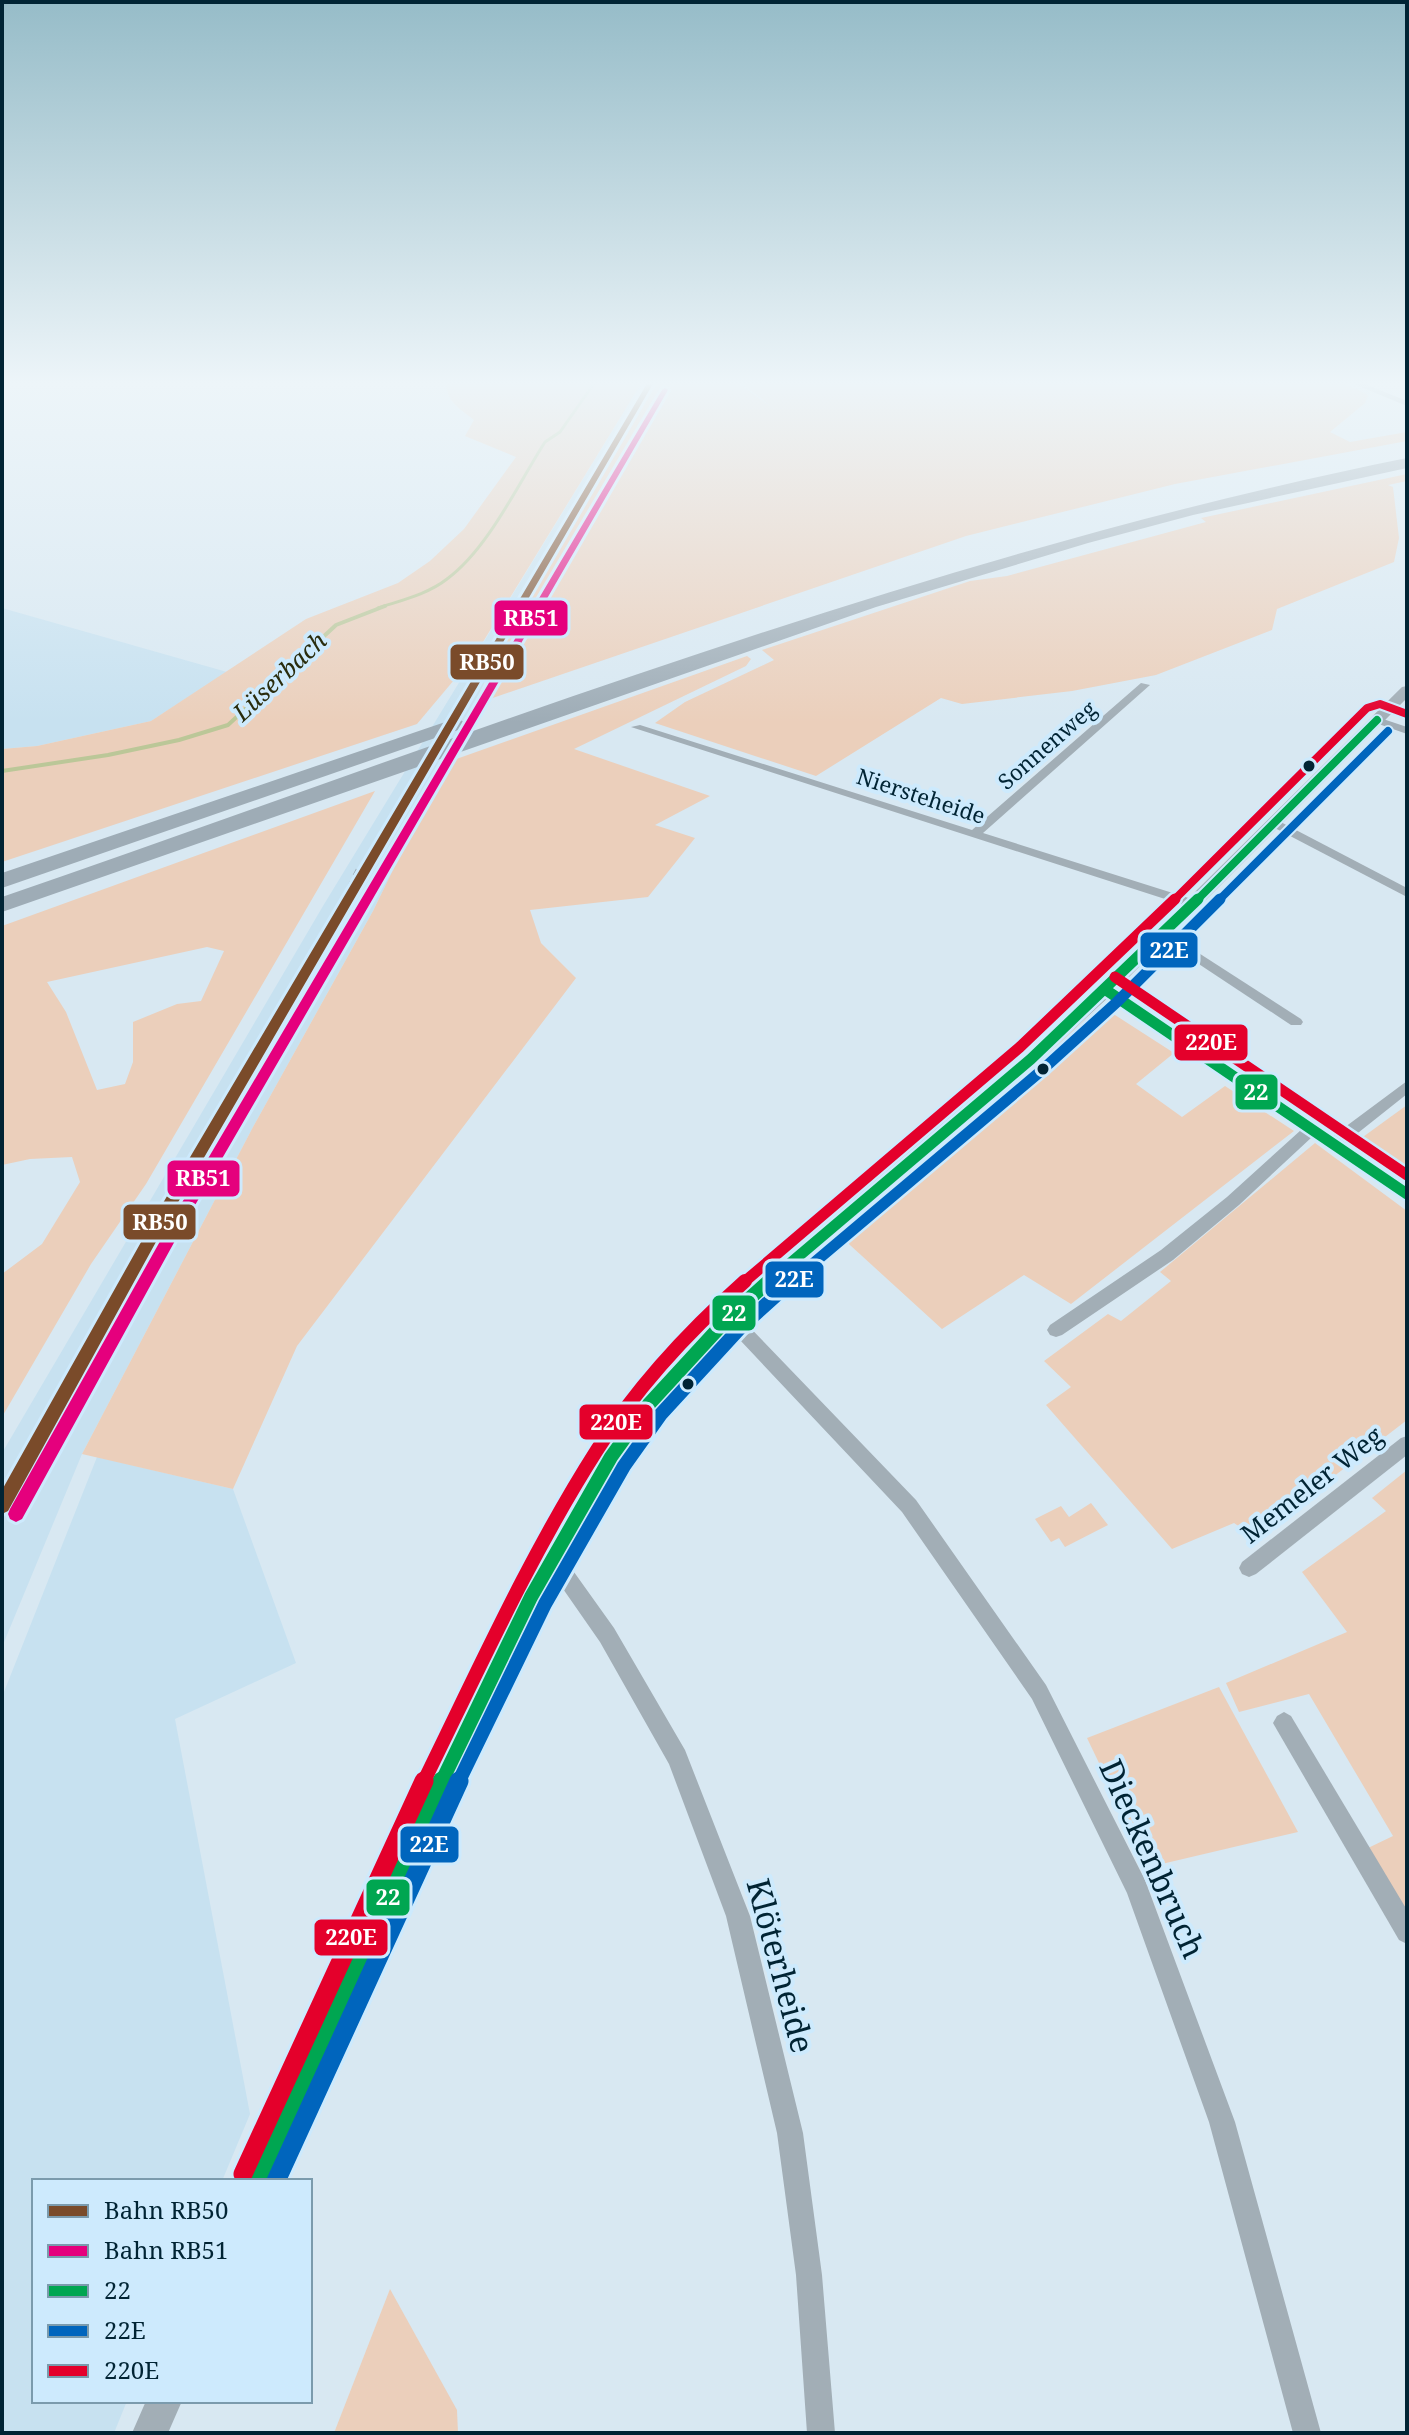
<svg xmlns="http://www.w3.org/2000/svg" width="1409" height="2435" font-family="'Noto Serif',serif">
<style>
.built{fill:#c7e1f0}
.green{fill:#ebcfbb;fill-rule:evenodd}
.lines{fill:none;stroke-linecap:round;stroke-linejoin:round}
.stream-far1{stroke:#bbc798;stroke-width:3}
.stream{stroke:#bbc798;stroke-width:4}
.minor{fill:#a2aeb6;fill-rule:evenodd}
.tertiary{fill:#a2aeb6;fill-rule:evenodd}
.motorway{fill:#9eacb6;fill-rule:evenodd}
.rail-far1{stroke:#9ca9b1;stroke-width:4;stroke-dasharray:7 7;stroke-linecap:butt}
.rail{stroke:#9ca9b1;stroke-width:5;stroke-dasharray:9 9;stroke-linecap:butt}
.bus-1-far3-casing{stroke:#cdeafd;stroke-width:12}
.bus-1-far2-casing{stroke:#cdeafd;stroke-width:16}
.bus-1-far1-casing{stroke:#cdeafd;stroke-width:20}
.bus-1-casing{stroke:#cdeafd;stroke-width:25}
.bus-2-far3-casing{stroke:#cdeafd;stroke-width:12}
.bus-2-far2-casing{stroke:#cdeafd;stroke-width:16}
.bus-2-far1-casing{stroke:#cdeafd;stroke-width:20}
.bus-2-casing{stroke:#cdeafd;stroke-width:25}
.bus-3-far3-casing{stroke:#cdeafd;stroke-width:12}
.bus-3-far2-casing{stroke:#cdeafd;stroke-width:16}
.bus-3-far1-casing{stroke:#cdeafd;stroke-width:20}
.bus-3-casing{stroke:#cdeafd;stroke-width:25}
.bus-1-far3{stroke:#00a651;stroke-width:8}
.bus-1-far2{stroke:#00a651;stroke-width:11}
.bus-1-far1{stroke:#00a651;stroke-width:14}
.bus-1{stroke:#00a651;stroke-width:19}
.bus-2-far3{stroke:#0065bd;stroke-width:8}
.bus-2-far2{stroke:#0065bd;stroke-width:11}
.bus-2-far1{stroke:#0065bd;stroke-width:14}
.bus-2{stroke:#0065bd;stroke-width:19}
.bus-3-far3{stroke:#e4002b;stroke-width:8}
.bus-3-far2{stroke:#e4002b;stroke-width:11}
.bus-3-far1{stroke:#e4002b;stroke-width:14}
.bus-3{stroke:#e4002b;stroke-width:19}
.rail-1-casing{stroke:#cdeafd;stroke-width:6}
.rail-2-casing{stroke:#cdeafd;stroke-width:6}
.rail-1{fill:#7a4b2a;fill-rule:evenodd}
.rail-2{fill:#e5007d;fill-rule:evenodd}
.bus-dot{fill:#012434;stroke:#cdeafd;stroke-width:3}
.labels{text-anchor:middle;stroke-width:8;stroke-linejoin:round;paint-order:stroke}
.far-street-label{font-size:22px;fill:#012434;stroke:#cdeafd}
.far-water-label{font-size:24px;font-style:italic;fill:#292c0d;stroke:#cdeafd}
.street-label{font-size:26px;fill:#012434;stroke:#cdeafd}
.near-street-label{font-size:32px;fill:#012434;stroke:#cdeafd}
.line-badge{stroke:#cdeafd;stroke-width:3}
.badge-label{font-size:22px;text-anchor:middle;font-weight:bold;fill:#fff}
</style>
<rect width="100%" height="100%" fill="#d8e8f2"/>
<g class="built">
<polygon points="642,382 656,382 497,657 373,911 253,1127 82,1454 2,1647 2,1453 323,906"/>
<polygon points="2,608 227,672 151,721 37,746 2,749"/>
<polygon points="97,1457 233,1489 296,1663 175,1719 250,2114 222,2181 34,2181 34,2401 127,2401 114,2433 2,2433 2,1697"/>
</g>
<g class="green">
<path d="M447,382H642L475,655L417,724L2,862V749L37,746L151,721L306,619L398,583L430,561L464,529L516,457L465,436L474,420C462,410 444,401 447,382Z"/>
<polygon points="656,382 737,382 774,409 740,382 1342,382 1368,395 1365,403 1330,432 1350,442 1407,432 1407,441 1175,484 966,536 481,702 497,657"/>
<polygon points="1407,474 1407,481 1388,485 1393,487 1399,538 1394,562 1277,609 1272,630 1156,675 1072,691 962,704 941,698 816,776 655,723 685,702 774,660 762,650 970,581 1007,576 1206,522 1201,518"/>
<polygon points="747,656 751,659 746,666 574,749 710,796 655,825 695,838 648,897 530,910 541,943 576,978 297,1346 233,1489 82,1454 253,1127 373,911 445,763"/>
<path d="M375,791L146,1184L91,1264L2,1417V1274L42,1244L80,1182L72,1157L30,1159L2,1165V926ZM207,947L224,951L201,1001L177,1004L133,1022V1062L125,1084L97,1090L66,1012L47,982Z"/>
<polygon points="1101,1006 1174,1053 1136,1084 1182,1117 1225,1086 1294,1131 1071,1304 1024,1275 942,1329 839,1235"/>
<polygon points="1407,1105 1407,1177 1356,1142"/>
<polygon points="1315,1143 1407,1211 1407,1420 1255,1537 1234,1523 1172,1549 1046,1405 1071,1387 1044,1361 1108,1314 1121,1321 1171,1281 1160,1272"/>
<polygon points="1407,1470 1407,1914 1368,1848 1393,1836 1309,1694 1239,1712 1226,1683 1347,1632 1302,1572 1386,1511 1372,1498"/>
<polygon points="1091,1503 1108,1525 1065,1547 1059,1538 1051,1542 1035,1519 1061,1506 1069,1517"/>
<polygon points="1219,1687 1298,1832 1149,1867 1087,1738"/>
<polygon points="390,2289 457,2410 458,2433 334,2433"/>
</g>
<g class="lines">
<path class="stream-far1" d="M378,608C402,600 428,594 447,579C488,549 518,484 545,442L560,432L595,382"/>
<polyline class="stream" points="2,771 108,755 179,740 228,725 336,625 385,606"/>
<g class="minor">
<polygon points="1349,382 1360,382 1407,401 1407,406"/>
<polygon points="1141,683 1150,685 983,833 1198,901 1199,904 1193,908 631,727 640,725 972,830"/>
<polygon points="1377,717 1407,727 1407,734 1373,722 1373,718"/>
<polygon points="1273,818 1407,888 1407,897 1269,825 1267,822"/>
<polygon points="1163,930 1301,1019 1303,1022 1301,1025 1291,1025 1158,937 1156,934"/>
<polygon points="1106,986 1333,1136 1407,1081 1407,1094 1344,1144 1407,1186 1407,1200 1312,1137 1239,1205 1173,1260 1062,1335 1056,1337 1050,1335 1047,1330 1050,1325 1161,1250 1227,1197 1301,1130 1101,993 1099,990 1101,987"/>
<polygon points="729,1310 735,1312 916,1500 1046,1685 1145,1880 1235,2122 1321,2433 1293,2433 1209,2122 1127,1893 1032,1699 902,1512 723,1322 720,1317 723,1312"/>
<polygon points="1407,1436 1407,1455 1256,1574 1249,1577 1242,1574 1239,1568 1242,1562 1401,1438"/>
<polygon points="552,1548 559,1551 614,1628 685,1750 750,1916 803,2133 822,2275 835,2433 807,2433 796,2275 777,2133 726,1916 669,1764 600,1642 545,1563 542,1557 545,1551"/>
<polygon points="1284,1712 1291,1716 1407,1910 1407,1944 1399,1940 1277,1730 1273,1723 1277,1716"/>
</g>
<g class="tertiary">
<polygon points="1407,686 1407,698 1112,994 1037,1063 845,1225 737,1323 657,1411 619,1464 540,1605 434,1828 275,2181 242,2181 414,1808 522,1589 603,1450 641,1397 721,1311 831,1215 1025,1055 1100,986 1402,687"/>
<polygon points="146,2401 182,2401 168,2433 132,2433"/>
</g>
<g class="motorway">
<path d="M1407,458V468L1193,515L1088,543L876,607L2,912V897C466,737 925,555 1407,458Z"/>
<polygon points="457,718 467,724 464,728 2,888 2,873"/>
</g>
<polyline class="rail-far1" points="342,901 360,865"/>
<polyline class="rail" points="311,962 343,899"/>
<defs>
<polyline id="bus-1-far3" points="1196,901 1377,720"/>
<g id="bus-1-far2">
<polyline points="1106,990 1407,1194"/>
<polyline points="767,1283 1031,1059 1198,899"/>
</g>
<polyline id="bus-1-far1" points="441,1783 531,1597 611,1457 649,1404 729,1317 769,1281"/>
<polyline id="bus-1" points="258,2181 442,1781"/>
<polyline id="bus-2-far3" points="1218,901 1388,731"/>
<polyline id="bus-2-far2" points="790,1283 1041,1071 1117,1002 1220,899"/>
<polyline id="bus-2-far1" points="458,1783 545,1604 624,1466 661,1414 740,1328 792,1281"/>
<polyline id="bus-2" points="276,2181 459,1781"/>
<polyline id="bus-3-far3" points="1173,901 1367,708 1380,704 1407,714"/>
<g id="bus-3-far2">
<polyline points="1115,977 1407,1175"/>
<polyline points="743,1283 1020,1047 1175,899"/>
</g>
<path id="bus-3-far1" d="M423,1783C478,1671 530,1555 597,1450C636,1388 690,1330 745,1281"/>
<polyline id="bus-3" points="243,2174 424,1781"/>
</defs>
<use href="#bus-1-far3" class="bus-1-far3-casing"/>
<use href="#bus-1-far2" class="bus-1-far2-casing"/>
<use href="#bus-1-far1" class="bus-1-far1-casing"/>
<use href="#bus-1" class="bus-1-casing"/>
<use href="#bus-2-far3" class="bus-2-far3-casing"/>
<use href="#bus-2-far2" class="bus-2-far2-casing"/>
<use href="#bus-2-far1" class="bus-2-far1-casing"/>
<use href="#bus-2" class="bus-2-casing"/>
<use href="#bus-3-far3" class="bus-3-far3-casing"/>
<use href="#bus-3-far2" class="bus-3-far2-casing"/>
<use href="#bus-3-far1" class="bus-3-far1-casing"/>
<use href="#bus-3" class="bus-3-casing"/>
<use href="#bus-1-far3" class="bus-1-far3"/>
<use href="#bus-1-far2" class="bus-1-far2"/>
<use href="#bus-1-far1" class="bus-1-far1"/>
<use href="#bus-1" class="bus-1"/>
<use href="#bus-2-far3" class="bus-2-far3"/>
<use href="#bus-2-far2" class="bus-2-far2"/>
<use href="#bus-2-far1" class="bus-2-far1"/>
<use href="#bus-2" class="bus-2"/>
<use href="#bus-3-far3" class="bus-3-far3"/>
<use href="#bus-3-far2" class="bus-3-far2"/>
<use href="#bus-3-far1" class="bus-3-far1"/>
<use href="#bus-3" class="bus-3"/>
<defs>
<polygon id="rail-1" points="648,382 654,382 173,1211 8,1511 2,1514 2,1490 163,1203"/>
<polygon id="rail-2" points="665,388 668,390 187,1219 22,1519 16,1522 10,1519 8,1514 10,1509 177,1211 662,390"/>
</defs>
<use href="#rail-1" class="rail-1-casing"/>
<use href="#rail-2" class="rail-2-casing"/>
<use href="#rail-1" class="rail-1"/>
<use href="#rail-2" class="rail-2"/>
</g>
<linearGradient id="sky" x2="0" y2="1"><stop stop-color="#96bcc8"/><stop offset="0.53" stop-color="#edf5f9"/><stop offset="1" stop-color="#edf5f9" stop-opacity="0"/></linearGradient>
<rect width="1409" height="723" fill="url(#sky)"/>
<g class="bus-dot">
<circle cx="1309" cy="766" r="7"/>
<circle cx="1043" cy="1069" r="7"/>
<circle cx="688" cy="1384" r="7"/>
</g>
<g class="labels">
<g class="far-street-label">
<text transform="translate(1047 745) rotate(-41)" y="8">Sonnenweg</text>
<text transform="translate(921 796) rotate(18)" y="8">Niersteheide</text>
</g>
<g class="far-water-label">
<text transform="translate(280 677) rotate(-43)" y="8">Lüserbach</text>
</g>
<g class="street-label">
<text transform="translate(1312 1485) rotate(-38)" y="9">Memeler Weg</text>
</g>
<g class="near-street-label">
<text transform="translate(1152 1859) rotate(66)" y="11">Dieckenbruch</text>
<text transform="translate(780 1966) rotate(75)" y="11">Klöterheide</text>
</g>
</g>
<g class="line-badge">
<rect x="493" y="599" width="76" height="38" rx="8" fill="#e5007d"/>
<rect x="449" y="643" width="76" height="38" rx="8" fill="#7a4b2a"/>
<rect x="1139" y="931" width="60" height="38" rx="8" fill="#0065bd"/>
<rect x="1173" y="1023" width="76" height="39" rx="8" fill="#e4002b"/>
<rect x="1234" y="1073" width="45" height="38" rx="8" fill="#00a651"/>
<rect x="166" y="1159" width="75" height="39" rx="8" fill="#e5007d"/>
<rect x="122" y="1203" width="75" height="38" rx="8" fill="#7a4b2a"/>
<rect x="764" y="1260" width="61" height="39" rx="8" fill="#0065bd"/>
<rect x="711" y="1294" width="46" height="38" rx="8" fill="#00a651"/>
<rect x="578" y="1403" width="76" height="38" rx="8" fill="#e4002b"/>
<rect x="399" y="1825" width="61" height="39" rx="8" fill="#0065bd"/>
<rect x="365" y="1878" width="46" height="39" rx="8" fill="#00a651"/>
<rect x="313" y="1918" width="76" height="39" rx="8" fill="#e4002b"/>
</g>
<g class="badge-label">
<text x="531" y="626">RB51</text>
<text x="487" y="670">RB50</text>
<text x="1169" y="958">22E</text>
<text x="1211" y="1050">220E</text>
<text x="1256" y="1100">22</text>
<text x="203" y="1186">RB51</text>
<text x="160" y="1230">RB50</text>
<text x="794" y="1287">22E</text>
<text x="734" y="1321">22</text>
<text x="616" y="1430">220E</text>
<text x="429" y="1852">22E</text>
<text x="388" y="1905">22</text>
<text x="351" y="1945">220E</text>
</g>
<rect width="1409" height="2435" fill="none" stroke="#012434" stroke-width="8"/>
<rect x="32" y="2179" width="280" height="224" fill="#cdeafd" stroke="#7b9bad" stroke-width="2"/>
<rect x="48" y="2205" width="40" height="12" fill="#7a4b2a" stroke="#7b9bad" stroke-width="2"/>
<text x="104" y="2219" font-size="24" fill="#012434">Bahn RB50</text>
<rect x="48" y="2245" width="40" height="12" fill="#e5007d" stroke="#7b9bad" stroke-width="2"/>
<text x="104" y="2259" font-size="24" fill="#012434">Bahn RB51</text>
<rect x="48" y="2285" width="40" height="12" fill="#00a651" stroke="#7b9bad" stroke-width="2"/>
<text x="104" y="2299" font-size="24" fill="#012434">22</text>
<rect x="48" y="2325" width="40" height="12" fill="#0065bd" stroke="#7b9bad" stroke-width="2"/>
<text x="104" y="2339" font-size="24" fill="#012434">22E</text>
<rect x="48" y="2365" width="40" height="12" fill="#e4002b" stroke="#7b9bad" stroke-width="2"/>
<text x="104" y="2379" font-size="24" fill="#012434">220E</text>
</svg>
